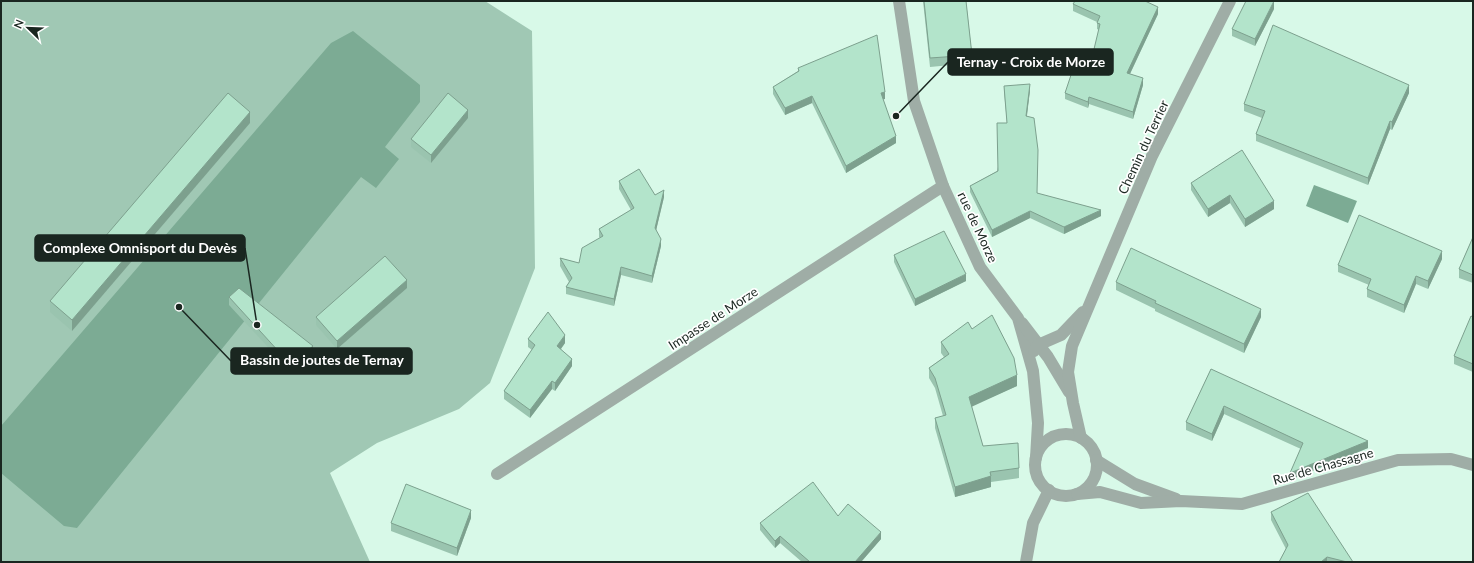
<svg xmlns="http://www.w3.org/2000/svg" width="1474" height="563" font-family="Lato,sans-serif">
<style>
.green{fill:#a0c8b4}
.water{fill:#7cab94}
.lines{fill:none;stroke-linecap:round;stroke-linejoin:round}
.minor{stroke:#9fada6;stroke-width:12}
.wall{fill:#9ac4af}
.shaded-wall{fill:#7da08e}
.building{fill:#b3e4cb;stroke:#7da08e}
.labels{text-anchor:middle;stroke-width:3.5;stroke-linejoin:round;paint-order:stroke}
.street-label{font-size:13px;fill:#1a2620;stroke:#fff}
.leader{fill:none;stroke:#1a2620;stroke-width:1.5}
.callout-dot{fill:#1a2620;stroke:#fff;stroke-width:1.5}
.callout{fill:#1a2620;stroke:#1a2620;stroke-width:1.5}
.callout-label{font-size:14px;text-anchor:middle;font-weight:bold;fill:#fff}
</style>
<rect width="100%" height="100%" fill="#d8f9e8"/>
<polygon class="green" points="1,1 485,1 532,31 535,268 490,383 459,409 377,443 330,473 370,562 1,562"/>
<g class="water">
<polygon points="353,31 420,85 420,102 385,147 399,159 376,188 361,177 77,528 64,526 1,473 1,426 331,43"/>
<polygon points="1314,185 1357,201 1348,223 1306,206"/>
</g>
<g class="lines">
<g class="minor">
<polyline points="899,1 914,101 943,186 980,267 1018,318 1033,371 1038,423 1036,458"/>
<polyline points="1022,323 1048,357 1069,392"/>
<polyline points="1034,351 1038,345 1061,335 1083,312"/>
<circle cx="1066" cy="465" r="31"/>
<polyline points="1081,438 1073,403 1068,372 1072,346 1152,156 1230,1"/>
<polyline points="1096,460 1135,484 1176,499"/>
<polyline points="497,474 943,186"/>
<polyline points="1077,494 1100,492 1141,503 1181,501 1242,504 1398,460 1451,459 1473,465"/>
<polyline points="1026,562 1033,523 1049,490"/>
</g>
</g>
<g class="wall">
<polygon points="923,1 966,1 972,55 972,63 930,67"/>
<polygon points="1073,4 1158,14 1130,74 1143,85 1133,119 1089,104 1088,108 1065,99 1065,93 1089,70 1099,30 1097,29 1097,22 1073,11"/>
<polygon points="1274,9 1255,46 1232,36 1232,29"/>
<polygon points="798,68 885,99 883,99 896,143 846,173 812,103 785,115 773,94 773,87 798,71"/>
<polygon points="1004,86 1030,90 1027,116 1037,193 1101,216 1064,234 1030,218 992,237 970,192 970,186 997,171 1007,123 1004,92"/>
<polygon points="1409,93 1392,130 1390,129 1368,185 1256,141 1256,134 1262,118 1244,111 1244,104"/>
<polygon points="468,118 431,163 411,147 411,139"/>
<polygon points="250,123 72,331 50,312 50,301"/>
<polygon points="619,181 655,195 664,197 656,230 661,246 652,283 621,275 614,306 566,294 566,287 569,282 560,266 560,258 579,263 600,238 599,237 599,229 631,210 619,189"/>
<polygon points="1191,183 1274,209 1245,227 1230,203 1208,217 1191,190"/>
<polygon points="1473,237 1473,283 1459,278 1459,269"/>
<polygon points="894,255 966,281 915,306 894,262"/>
<polygon points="1442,259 1428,289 1416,284 1404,313 1367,297 1367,289 1369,285 1338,272 1338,265"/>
<polygon points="1116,282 1261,317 1244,353 1155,311 1155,309 1116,290"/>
<polygon points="407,288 337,349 316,325 316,317"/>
<polygon points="229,297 313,353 291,372 229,305"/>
<polygon points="1473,317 1473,372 1454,364 1454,356"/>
<polygon points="972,329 1017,386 971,406 983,446 1019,468 1019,478 991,482 991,487 955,497 935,428 935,418 943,416 935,388 929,378 929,368 944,357 941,353 941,342"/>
<polygon points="528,339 565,343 561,349 572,366 555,391 552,389 530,418 504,399 504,391 532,350 528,347"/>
<polygon points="1211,369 1368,448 1290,480 1301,449 1224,414 1212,441 1186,430 1186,422"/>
<polygon points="1271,512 1353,562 1279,562 1286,549 1271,520"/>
<polygon points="838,516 881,539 861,562 802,562 780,543 775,548 760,530 760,523"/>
<polygon points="471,518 457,556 391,531 391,523"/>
</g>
<g class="shaded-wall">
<polygon points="1274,1 1274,9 1255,46 1255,39"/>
<polygon points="1158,7 1158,14 1127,80 1127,73"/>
<polygon points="1143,78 1143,85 1133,119 1133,112"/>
<polygon points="1030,84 1030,90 1026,122 1026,116"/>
<polygon points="1409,85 1409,93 1392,130 1392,122"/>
<polygon points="885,92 885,99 881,100 881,93"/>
<polygon points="812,96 812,103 785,115 785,108"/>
<polygon points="1089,97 1089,104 1088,108 1088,102"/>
<polygon points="468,110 468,118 431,163 431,155"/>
<polygon points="250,112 250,123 72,331 72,320"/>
<polygon points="1390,121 1390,129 1368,185 1368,178"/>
<polygon points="896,136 896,143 846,173 846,166"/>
<polygon points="664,190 664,197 655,235 655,228"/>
<polygon points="1230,195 1230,203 1208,217 1208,209"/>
<polygon points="1274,201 1274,209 1245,227 1245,219"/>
<polygon points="1101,210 1101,216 1064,234 1064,227"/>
<polygon points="1030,211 1030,218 992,237 992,230"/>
<polygon points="661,239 661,246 652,283 652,276"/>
<polygon points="1442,251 1442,259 1428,289 1428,281"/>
<polygon points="621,267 621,275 614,306 614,299"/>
<polygon points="966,274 966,281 915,306 915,299"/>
<polygon points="1416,276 1416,284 1404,313 1404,305"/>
<polygon points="407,280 407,288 337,349 337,341"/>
<polygon points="1261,309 1261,317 1244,353 1244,344"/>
<polygon points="565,335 565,343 557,354 557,346"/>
<polygon points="313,346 313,353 291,372 291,365"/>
<polygon points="572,359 572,366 555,391 555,383"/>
<polygon points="1017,375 1017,386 969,408 969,397"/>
<polygon points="552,381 552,389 530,418 530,410"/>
<polygon points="1224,406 1224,414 1212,441 1212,434"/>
<polygon points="1368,441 1368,448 1290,480 1290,473"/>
<polygon points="991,476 991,487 955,497 955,487"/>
<polygon points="471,510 471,518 457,556 457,548"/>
<polygon points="881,532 881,539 861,562 855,562"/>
<polygon points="780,536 780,543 775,548 775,541"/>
<polygon points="1327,557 1327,562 1321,562"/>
</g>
<g class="building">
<polygon points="924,1 966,1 972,55 930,58"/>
<polygon points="1075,1 1145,1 1158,7 1127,73 1143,78 1133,112 1089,97 1088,102 1065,93 1074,66 1089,70 1100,24 1097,23 1100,16 1073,4"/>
<polygon points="1246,1 1274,1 1255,39 1232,29"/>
<polygon points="1273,25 1409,85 1392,122 1390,121 1368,178 1256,134 1265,111 1244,104"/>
<polygon points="877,35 885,92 881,93 896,136 846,166 812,96 785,108 773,87 799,71 798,68"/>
<polygon points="1030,84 1026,116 1034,118 1038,150 1037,193 1101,210 1064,227 1030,211 992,230 970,186 998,171 997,123 1007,123 1004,86"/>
<polygon points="228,93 250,112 72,320 50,301"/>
<polygon points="448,93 468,110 431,155 411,139"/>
<polygon points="1242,150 1274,201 1245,219 1230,195 1208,209 1191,183"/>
<polygon points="639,169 655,195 664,190 655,228 661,239 652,276 621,267 614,299 566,287 572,278 560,258 579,263 582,248 603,236 599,229 634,208 619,181"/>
<polygon points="1359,215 1442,251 1428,281 1416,276 1404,305 1367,289 1371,279 1338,265"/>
<polygon points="944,231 966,274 915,299 894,255"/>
<polygon points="1473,237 1473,275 1459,269"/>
<polygon points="1131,248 1261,309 1244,344 1155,303 1156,301 1116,282"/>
<polygon points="385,256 407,280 337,341 316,317"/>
<polygon points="239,288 313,346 291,365 229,297"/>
<polygon points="548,312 565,335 557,346 572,359 555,383 552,381 530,410 504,391 535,345 528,339"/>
<polygon points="992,315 1014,358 1017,375 969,397 983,446 1018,443 1019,468 990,472 991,476 955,487 935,418 946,415 935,378 929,368 949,354 941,342 968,322 972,329"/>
<polygon points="1471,316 1473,317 1473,364 1454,356"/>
<polygon points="1211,369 1368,441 1290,473 1303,443 1224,406 1212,434 1186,422"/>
<polygon points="813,482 838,516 848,504 881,532 855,562 810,562 780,536 775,541 760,523"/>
<polygon points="406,484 471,510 457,548 391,523"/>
<polygon points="1308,493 1353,562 1347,562 1327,557 1321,562 1279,562 1288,545 1271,512"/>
</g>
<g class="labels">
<g class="street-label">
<text transform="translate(1143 147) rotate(-65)" y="5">Chemin du Terrier</text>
<text transform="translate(978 227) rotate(65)" y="5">rue de Morze</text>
<text transform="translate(713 318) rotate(-33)" y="5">Impasse de Morze</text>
<text transform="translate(1323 466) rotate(-16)" y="5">Rue de Chassagne</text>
</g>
</g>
<path class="leader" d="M896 116L948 62M257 325L245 248M179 307L231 361"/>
<g class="callout-dot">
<circle cx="896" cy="116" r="4"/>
<circle cx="257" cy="325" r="4"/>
<circle cx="179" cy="307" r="4"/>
</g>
<g class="callout">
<rect x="948" y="49" width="165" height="26" rx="4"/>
<rect x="35" y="235" width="210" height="26" rx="4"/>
<rect x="231" y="348" width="181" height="26" rx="4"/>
</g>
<g class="callout-label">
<text x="1031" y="67">Ternay - Croix de Morze</text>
<text x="140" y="253">Complexe Omnisport du Devès</text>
<text x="322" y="365">Bassin de joutes de Ternay</text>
</g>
<rect width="1474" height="563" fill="none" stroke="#1a2620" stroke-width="4"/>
<g transform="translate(28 28) rotate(293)" stroke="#ffffff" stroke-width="3" paint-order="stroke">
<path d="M0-3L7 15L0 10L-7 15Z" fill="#1a2620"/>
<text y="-6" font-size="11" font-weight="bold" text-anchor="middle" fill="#1a2620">N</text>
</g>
</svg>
